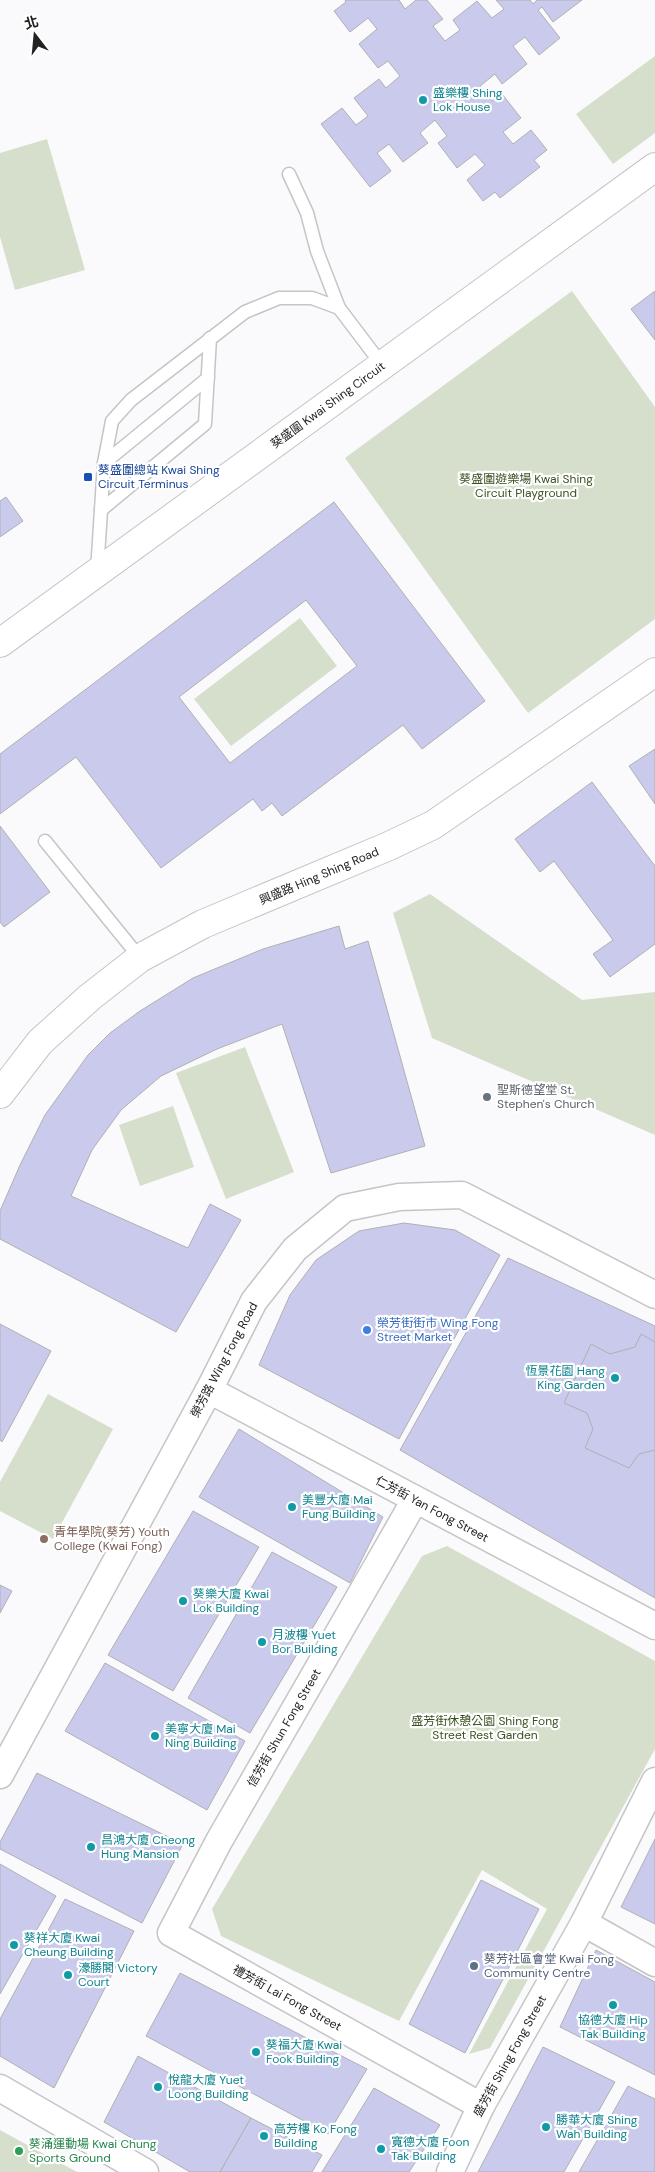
<svg xmlns="http://www.w3.org/2000/svg" width="655" height="2172" font-family="'DM Sans','Noto Sans TC',sans-serif">
<style>
.green{fill:#d5dfcb}
.building{fill:#cacaed;stroke:#afb0b2;fill-rule:evenodd}
.lines{fill:none;stroke-linecap:round;stroke-linejoin:round}
.lane-casing{stroke:#c5c5c8;stroke-width:15}
.street-casing{stroke:#c5c5c8;stroke-width:29}
.secondary-casing{stroke:#c5c5c8;stroke-width:30}
.lane{stroke:#fff;stroke-width:12}
.street{stroke:#fff;stroke-width:26}
.secondary{stroke:#fff;stroke-width:28}
.culture-dot{fill:#0f9aa8;stroke:#fff;stroke-width:2}
.transit-dot{fill:#1a4fb4;stroke:#fff;stroke-width:2}
.worship-dot{fill:#6b7280;stroke:#fff;stroke-width:2}
.shop-dot{fill:#3f7fe0;stroke:#fff;stroke-width:2}
.education-dot{fill:#8d6e63;stroke:#fff;stroke-width:2}
.service-dot{fill:#5c6f8a;stroke:#fff;stroke-width:2}
.leisure-dot{fill:#2e9e5b;stroke:#fff;stroke-width:2}
.labels{text-anchor:middle;stroke-width:4.5;stroke-linejoin:round;paint-order:stroke}
.culture-label{font-size:12px;fill:#0d838f;stroke:#fff;text-anchor:start}
.street-label{font-size:12px;fill:#222223;stroke:#fff}
.transit-label{font-size:12px;fill:#164399;stroke:#fff;text-anchor:start}
.park-label{font-size:12px;fill:#3a501f;stroke:#fff}
.worship-label{font-size:12px;fill:#5b616d;stroke:#fff;text-anchor:start}
.shop-label{font-size:12px;fill:#366cbe;stroke:#fff;text-anchor:start}
.education-label{font-size:12px;fill:#785e54;stroke:#fff;text-anchor:start}
.service-label{font-size:12px;fill:#4e5e75;stroke:#fff;text-anchor:start}
.leisure-label{font-size:12px;fill:#27864d;stroke:#fff;text-anchor:start}
</style>
<rect width="100%" height="100%" fill="#fafafd"/>
<g class="green">
<polygon points="655,56 655,133 613,164 576,114"/>
<polygon points="47,139 85,270 15,290 0,237 0,153"/>
<polygon points="572,291 655,407 655,619 528,713 345,458"/>
<polygon points="300,618 337,666 231,746 194,699"/>
<polygon points="430,894 582,1000 655,992 655,1135 432,1038 393,913"/>
<polygon points="245,1047 294,1172 226,1199 176,1073"/>
<polygon points="173,1106 194,1167 140,1186 119,1125"/>
<polygon points="48,1394 113,1429 53,1539 0,1511 0,1482"/>
<polygon points="447,1546 655,1661 655,1749 490,2048 469,2054 547,1909 482,1870 399,2021 221,1936 212,1909 422,1556"/>
<polygon points="0,2130 77,2172 0,2172"/>
</g>
<g class="building">
<polygon points="345,0 399,0 405,9 416,0 427,0 443,19 433,26 445,41 460,30 453,20 477,1 492,18 504,9 496,0 530,0 533,4 537,0 582,0 553,22 542,7 538,10 560,38 539,55 525,37 513,46 527,64 502,84 495,74 480,86 492,101 502,94 521,118 503,132 513,144 531,130 547,150 534,160 540,167 500,198 495,192 483,201 467,180 485,165 475,154 457,168 438,143 447,136 435,120 420,133 428,143 403,162 389,144 377,153 391,171 370,187 321,124 342,108 356,125 368,116 354,98 379,79 386,88 400,76 388,61 378,68 359,44 377,29 368,18 350,32 334,11 346,2"/>
<polygon points="655,291 655,340 631,309"/>
<polygon points="6,497 23,521 0,537 0,501"/>
<path d="M334,502L485,701L422,749L403,725L282,816L272,803L262,811L253,799L161,868L76,757L0,814V754ZM306,600L357,666L230,763L179,697Z"/>
<polygon points="655,749 655,804 629,766"/>
<polygon points="592,782 655,866 655,944 610,977 593,954 613,940 554,861 540,872 515,839"/>
<polygon points="0,826 50,892 4,927 0,922"/>
<polygon points="339,926 345,949 368,941 425,1146 331,1173 282,1024 217,1049 161,1076 121,1110 92,1150 71,1196 188,1248 210,1204 241,1220 176,1332 0,1239 0,1211 20,1165 45,1115 88,1055 110,1033 140,1011 193,978 263,949"/>
<polygon points="404,1223 455,1230 500,1255 399,1439 259,1365 290,1295 316,1260 359,1231"/>
<polygon points="508,1258 655,1326 655,1598 400,1450"/>
<polygon points="0,1324 51,1351 2,1442 0,1440"/>
<polygon points="641,1334 655,1342 655,1450 639,1454 629,1468 585,1448 593,1429 587,1413 564,1403 591,1344 610,1354 635,1347"/>
<polygon points="239,1429 383,1517 350,1583 199,1497"/>
<polygon points="193,1511 259,1547 173,1691 108,1655"/>
<polygon points="272,1552 337,1587 250,1733 188,1698"/>
<polygon points="0,1585 12,1591 0,1613"/>
<polygon points="105,1663 245,1741 207,1810 65,1731"/>
<polygon points="37,1773 183,1844 142,1923 0,1849 0,1842"/>
<polygon points="655,1839 655,1924 621,1907"/>
<polygon points="0,1864 56,1896 0,1994"/>
<polygon points="481,1880 539,1909 465,2053 409,2024"/>
<polygon points="65,1899 134,1931 54,2088 0,2056 0,2019"/>
<polygon points="596,1950 655,1982 655,2075 560,2027"/>
<polygon points="180,1973 367,2069 328,2134 146,2036"/>
<polygon points="543,2047 615,2082 564,2172 478,2172"/>
<polygon points="138,2056 251,2118 220,2172 190,2172 104,2122"/>
<polygon points="628,2086 655,2099 655,2172 579,2172"/>
<polygon points="374,2088 440,2125 409,2172 322,2172"/>
<polygon points="251,2118 322,2155 312,2172 220,2172"/>
</g>
<g class="lines">
<defs>
<g id="lane">
<polyline points="289,174 307,213 317,251 339,308"/>
<polyline points="104,463 208,378"/>
<polyline points="101,510 205,424 210,338"/>
<polyline points="97,572 104,463 112,421 131,400 245,312 279,298 312,298 339,308 383,366"/>
<polyline points="45,841 140,958"/>
</g>
<g id="street">
<polyline points="209,1390 655,1626"/>
<polyline points="415,1500 219,1841 171,1933 481,2106"/>
<polyline points="0,1775 209,1390 254,1301 295,1249 345,1208 399,1197 462,1195 655,1295"/>
<polyline points="584,1923 655,1963"/>
<polyline points="0,2088 145,2172"/>
<polyline points="450,2172 481,2106 584,1923 655,1781"/>
</g>
<g id="secondary">
<polyline points="0,643 655,167"/>
<polyline points="0,1094 40,1042 90,997 140,958 203,924 389,846 433,825 655,672"/>
</g>
</defs>
<use href="#lane" class="lane-casing"/>
<use href="#street" class="street-casing"/>
<use href="#secondary" class="secondary-casing"/>
<use href="#lane" class="lane"/>
<use href="#street" class="street"/>
<use href="#secondary" class="secondary"/>
</g>
<g class="culture-dot">
<circle cx="423" cy="100" r="5"/>
<circle cx="615" cy="1378" r="5"/>
<circle cx="292" cy="1507" r="5"/>
<circle cx="183" cy="1601" r="5"/>
<circle cx="262" cy="1642" r="5"/>
<circle cx="155" cy="1736" r="5"/>
<circle cx="91" cy="1847" r="5"/>
<circle cx="14" cy="1945" r="5"/>
<circle cx="68" cy="1975" r="5"/>
<circle cx="613" cy="2005" r="5"/>
<circle cx="256" cy="2052" r="5"/>
<circle cx="158" cy="2087" r="5"/>
<circle cx="546" cy="2127" r="5"/>
<circle cx="264" cy="2136" r="5"/>
<circle cx="381" cy="2149" r="5"/>
</g>
<rect class="transit-dot" x="83" y="472" width="10" height="10" rx="2.5"/>
<circle class="worship-dot" cx="487" cy="1097" r="5"/>
<circle class="shop-dot" cx="367" cy="1330" r="5"/>
<circle class="education-dot" cx="44" cy="1539" r="5"/>
<circle class="service-dot" cx="474" cy="1966" r="5"/>
<circle class="leisure-dot" cx="19" cy="2151" r="5"/>
<g class="labels">
<g class="culture-label">
<text x="433" y="97">盛樂樓 Shing<tspan x="433" dy="14">Lok House</tspan></text>
<text x="605" y="1375" text-anchor="end">恆景花園 Hang<tspan x="605" dy="14">King Garden</tspan></text>
<text x="302" y="1504">美豐大廈 Mai<tspan x="302" dy="14">Fung Building</tspan></text>
<text x="193" y="1598">葵樂大廈 Kwai<tspan x="193" dy="14">Lok Building</tspan></text>
<text x="272" y="1639">月波樓 Yuet<tspan x="272" dy="14">Bor Building</tspan></text>
<text x="165" y="1733">美寧大廈 Mai<tspan x="165" dy="14">Ning Building</tspan></text>
<text x="101" y="1844">昌鴻大廈 Cheong<tspan x="101" dy="14">Hung Mansion</tspan></text>
<text x="24" y="1942">葵祥大廈 Kwai<tspan x="24" dy="14">Cheung Building</tspan></text>
<text x="78" y="1972">濠勝閣 Victory<tspan x="78" dy="14">Court</tspan></text>
<text x="613" y="2024" text-anchor="middle">協德大廈 Hip<tspan x="613" dy="14">Tak Building</tspan></text>
<text x="266" y="2049">葵福大廈 Kwai<tspan x="266" dy="14">Fook Building</tspan></text>
<text x="168" y="2084">悅龍大廈 Yuet<tspan x="168" dy="14">Loong Building</tspan></text>
<text x="556" y="2124">勝華大廈 Shing<tspan x="556" dy="14">Wah Building</tspan></text>
<text x="274" y="2133">高芳樓 Ko Fong<tspan x="274" dy="14">Building</tspan></text>
<text x="391" y="2146">寬德大廈 Foon<tspan x="391" dy="14">Tak Building</tspan></text>
</g>
<g class="street-label">
<text transform="translate(328 405) rotate(-36)" y="4">葵盛圍 Kwai Shing Circuit</text>
<text transform="translate(319 876) rotate(-23)" y="4">興盛路 Hing Shing Road</text>
<text transform="translate(224 1360) rotate(-62)" y="4">榮芳路 Wing Fong Road</text>
<text transform="translate(432 1509) rotate(28)" y="4">仁芳街 Yan Fong Street</text>
<text transform="translate(284 1728) rotate(-60)" y="4">信芳街 Shun Fong Street</text>
<text transform="translate(287 1998) rotate(29)" y="4">禮芳街 Lai Fong Street</text>
<text transform="translate(510 2056) rotate(-61)" y="4">盛芳街 Shing Fong Street</text>
</g>
<g class="transit-label">
<text x="98" y="474">葵盛圍總站 Kwai Shing<tspan x="98" dy="14">Circuit Terminus</tspan></text>
</g>
<g class="park-label">
<text x="526" y="483">葵盛圍遊樂場 Kwai Shing<tspan x="526" dy="14">Circuit Playground</tspan></text>
<text x="485" y="1725">盛芳街休憩公園 Shing Fong<tspan x="485" dy="14">Street Rest Garden</tspan></text>
</g>
<g class="worship-label">
<text x="497" y="1094">聖斯德望堂 St.<tspan x="497" dy="14">Stephen's Church</tspan></text>
</g>
<g class="shop-label">
<text x="377" y="1327">榮芳街街市 Wing Fong<tspan x="377" dy="14">Street Market</tspan></text>
</g>
<g class="education-label">
<text x="54" y="1536">青年學院(葵芳) Youth<tspan x="54" dy="14">College (Kwai Fong)</tspan></text>
</g>
<g class="service-label">
<text x="484" y="1963">葵芳社區會堂 Kwai Fong<tspan x="484" dy="14">Community Centre</tspan></text>
</g>
<g class="leisure-label">
<text x="29" y="2148">葵涌運動場 Kwai Chung<tspan x="29" dy="14">Sports Ground</tspan></text>
</g>
</g>
<g transform="translate(35 35) rotate(344)" stroke="#ffffff" stroke-width="4" paint-order="stroke">
<path d="M0-4L9 19L0 12L-9 19Z" fill="#222223"/>
<text y="-8" font-size="14" font-weight="bold" text-anchor="middle" fill="#222223">北</text>
</g>
</svg>
